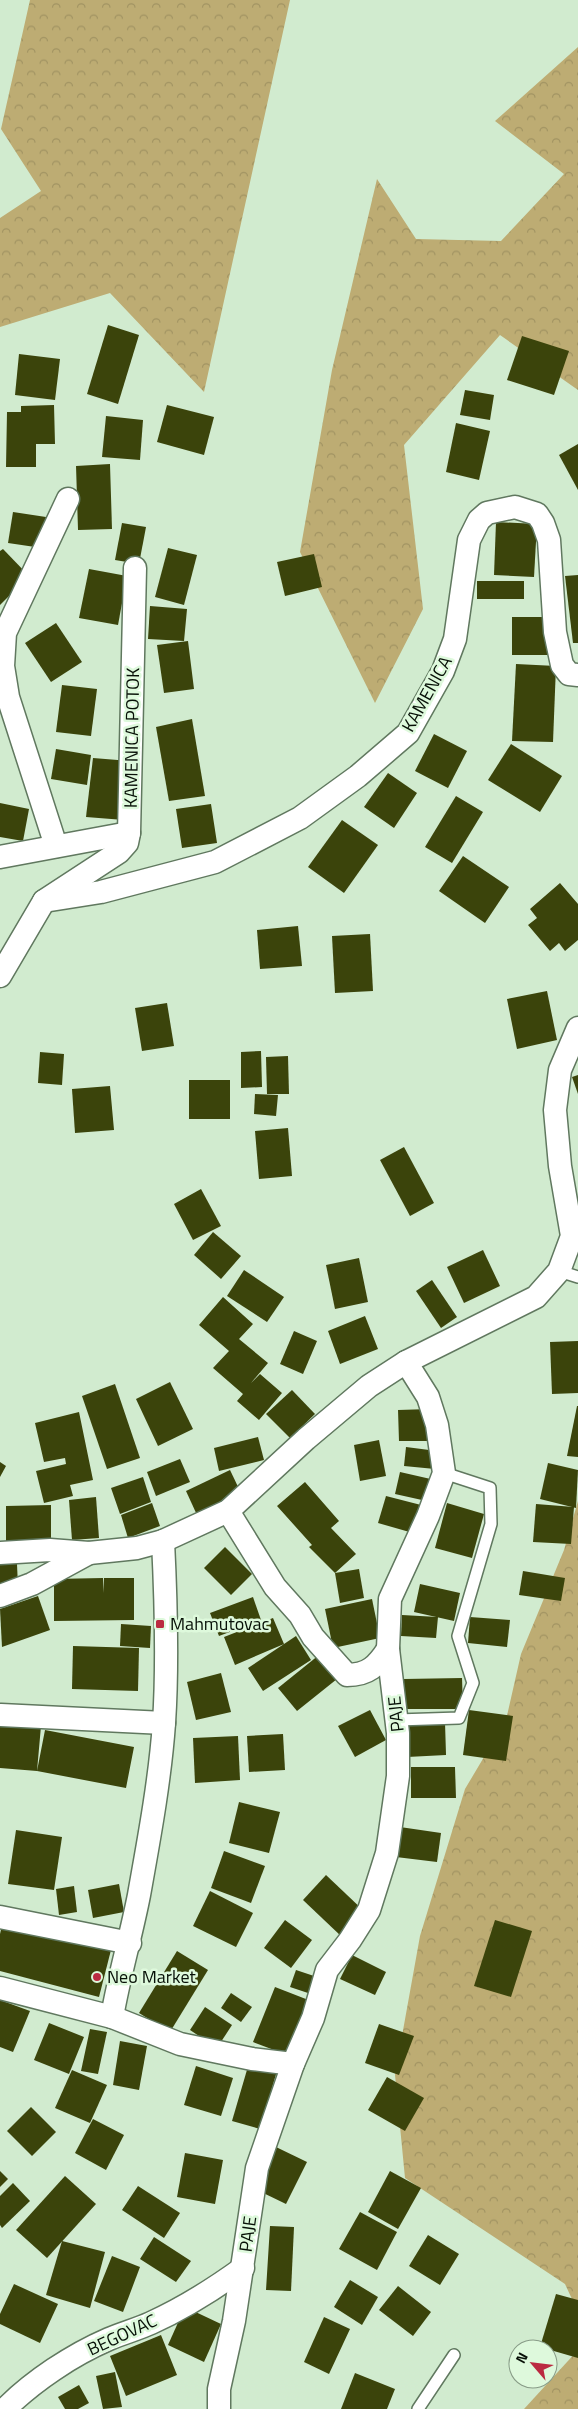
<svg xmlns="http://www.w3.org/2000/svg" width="578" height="2409" font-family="'Titillium Web',sans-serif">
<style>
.forest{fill:url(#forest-crowns)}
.building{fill:#3b440b}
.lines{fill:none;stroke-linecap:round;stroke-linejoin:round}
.lane-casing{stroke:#60785f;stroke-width:14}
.street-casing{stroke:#60785f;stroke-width:25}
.lane{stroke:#fff;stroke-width:11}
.street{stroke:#fff;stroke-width:22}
.poi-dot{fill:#bb2a41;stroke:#def9dc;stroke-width:2}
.labels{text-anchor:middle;stroke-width:5;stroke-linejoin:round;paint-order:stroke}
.street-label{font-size:18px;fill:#071007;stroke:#def9dc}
.poi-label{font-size:18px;fill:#071007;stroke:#def9dc;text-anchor:start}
</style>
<defs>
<pattern id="forest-crowns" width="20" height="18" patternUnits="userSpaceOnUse" patternTransform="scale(1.25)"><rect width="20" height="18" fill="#bdac73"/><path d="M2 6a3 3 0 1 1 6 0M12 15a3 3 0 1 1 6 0" fill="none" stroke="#a19362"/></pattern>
</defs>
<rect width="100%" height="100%" fill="#d1ebcf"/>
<g class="forest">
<polygon points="30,0 290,0 204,392 110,293 0,327 0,218 41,191 1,129"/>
<polygon points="578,47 578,390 500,335 404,445 423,609 375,703 300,552 332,370 377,179 416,239 501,241 564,174 495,121"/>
<polygon points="578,1501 578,2312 565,2284 405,2178 395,2075 420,1936 465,1789 506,1720 521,1654 564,1550"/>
<polygon points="578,2350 578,2409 524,2409"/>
</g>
<g class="building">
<polygon points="108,325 139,335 118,404 87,394"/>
<polygon points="522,336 569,351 554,395 507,380"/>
<polygon points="19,354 60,359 55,400 15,395"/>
<polygon points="465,390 494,395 490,420 460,415"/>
<polygon points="54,405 55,444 36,444 36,467 6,467 7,412 21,412 21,406"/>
<polygon points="167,405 214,417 204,455 157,442"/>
<polygon points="106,416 143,420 140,460 102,457"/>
<polygon points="456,423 490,431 479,480 446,472"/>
<polygon points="578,444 578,490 559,455"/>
<polygon points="110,464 112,529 78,530 76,466"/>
<polygon points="13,512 46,517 42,548 8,543"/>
<polygon points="496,522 537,524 534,577 494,575"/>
<polygon points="122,523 146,527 139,564 115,560"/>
<polygon points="168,548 197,555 184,605 155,597"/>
<polygon points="3,549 29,576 0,605 0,551"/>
<polygon points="314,554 322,587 285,596 277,562"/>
<polygon points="89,569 127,576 118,625 79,618"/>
<polygon points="578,575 578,643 573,643 565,576"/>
<rect x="477" y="581" width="47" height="18"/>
<polygon points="150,606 187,609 184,641 148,639"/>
<rect x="512" y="617" width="35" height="38"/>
<polygon points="56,623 82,662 51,682 25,643"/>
<polygon points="188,641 194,689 164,693 157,645"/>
<polygon points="516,664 556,666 553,742 512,741"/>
<polygon points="62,685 97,689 91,736 56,732"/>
<polygon points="192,719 205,796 169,801 156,727"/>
<polygon points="434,734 467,751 448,788 415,771"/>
<polygon points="511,744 562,776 540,812 488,780"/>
<polygon points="56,749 91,755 87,785 51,779"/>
<polygon points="93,758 130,761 124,820 86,817"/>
<polygon points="388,773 417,793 394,828 364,807"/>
<polygon points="456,796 483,812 452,863 425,847"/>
<polygon points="0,803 29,809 23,841 0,837"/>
<polygon points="211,804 217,843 182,848 176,809"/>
<polygon points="342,820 378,845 344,893 308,867"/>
<polygon points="463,856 509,887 485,923 439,891"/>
<polygon points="560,883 578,904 578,940 565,951 559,943 550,951 528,925 537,918 530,909"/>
<polygon points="298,926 302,966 260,969 257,930"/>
<polygon points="370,934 373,991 335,993 332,936"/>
<polygon points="547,991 557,1040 517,1049 507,999"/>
<polygon points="167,1003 174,1046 142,1051 135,1008"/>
<polygon points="261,1051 262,1087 241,1088 241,1052"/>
<polygon points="40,1052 64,1054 62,1085 38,1083"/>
<polygon points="288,1056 289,1094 267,1094 266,1057"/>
<polygon points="578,1075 578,1094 572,1077"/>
<rect x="189" y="1080" width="41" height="39"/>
<polygon points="110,1086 114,1130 75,1133 72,1089"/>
<polygon points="255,1094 278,1095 276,1116 254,1114"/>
<polygon points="288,1128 292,1176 259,1179 255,1131"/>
<polygon points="404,1147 434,1203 410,1216 380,1160"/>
<polygon points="201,1189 221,1226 193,1240 174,1204"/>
<polygon points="213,1232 241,1256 221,1279 194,1255"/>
<polygon points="483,1250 500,1286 464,1303 447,1267"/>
<polygon points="359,1258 368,1302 335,1309 326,1265"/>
<polygon points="244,1270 284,1297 267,1322 227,1296"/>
<polygon points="432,1280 457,1317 441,1328 416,1291"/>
<polygon points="223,1297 253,1324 239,1339 268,1363 251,1383 260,1374 282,1393 259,1420 237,1401 243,1394 213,1368 229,1351 199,1325"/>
<polygon points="365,1316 378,1349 340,1364 328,1331"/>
<polygon points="294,1331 317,1341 303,1374 280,1364"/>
<polygon points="578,1341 578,1393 552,1394 550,1342"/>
<polygon points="170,1382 193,1429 158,1446 136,1399"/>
<polygon points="115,1384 140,1458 107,1469 82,1396"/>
<polygon points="292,1390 315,1414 290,1438 266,1414"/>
<polygon points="577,1406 578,1406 578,1457 567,1456"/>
<polygon points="430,1409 430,1441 399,1441 398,1410"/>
<polygon points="79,1412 93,1480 70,1485 73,1496 44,1503 36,1471 66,1464 65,1458 44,1462 35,1423"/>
<polygon points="258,1437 264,1460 219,1471 214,1448"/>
<polygon points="379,1440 386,1476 360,1481 354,1445"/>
<polygon points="406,1447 437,1451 435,1469 404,1466"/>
<polygon points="180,1459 190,1482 156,1496 147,1472"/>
<polygon points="0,1462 6,1466 0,1477"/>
<polygon points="548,1463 578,1470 576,1508 540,1499"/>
<polygon points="230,1470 241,1493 197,1515 186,1491"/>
<polygon points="400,1472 435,1480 431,1502 395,1494"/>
<polygon points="143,1477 151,1502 120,1514 111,1488"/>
<polygon points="305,1482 339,1521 331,1528 356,1554 335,1573 309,1547 312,1545 277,1506"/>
<polygon points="386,1496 421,1505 413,1533 378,1523"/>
<polygon points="96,1497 99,1538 72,1540 69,1500"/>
<polygon points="152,1503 160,1526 128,1538 121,1515"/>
<polygon points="447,1503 484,1514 472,1558 435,1548"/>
<polygon points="536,1504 574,1507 571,1544 533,1542"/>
<polygon points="51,1505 51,1541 6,1542 6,1506"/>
<polygon points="225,1547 252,1574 231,1595 204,1568"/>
<polygon points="0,1564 17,1564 18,1587 0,1588"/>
<polygon points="359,1569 364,1598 340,1603 335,1573"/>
<polygon points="523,1571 565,1578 561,1601 519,1595"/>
<polygon points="103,1578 103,1593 104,1578 134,1578 134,1620 54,1621 54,1579"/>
<polygon points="420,1584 460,1593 454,1621 414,1612"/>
<polygon points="38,1596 50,1630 2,1647 0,1609"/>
<polygon points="253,1597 261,1620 219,1636 210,1613"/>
<polygon points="372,1599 380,1638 333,1648 325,1609"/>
<polygon points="402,1615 438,1617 436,1638 401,1636"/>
<polygon points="470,1617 510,1620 507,1647 468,1643"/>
<polygon points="273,1618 284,1644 296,1636 311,1660 263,1691 248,1668 284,1644 235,1665 224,1637"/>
<polygon points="121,1624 151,1626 150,1648 120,1646"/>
<polygon points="73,1646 139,1648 138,1691 72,1689"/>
<polygon points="319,1655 337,1679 297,1711 278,1688"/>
<polygon points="221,1673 231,1712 196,1720 187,1682"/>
<polygon points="462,1678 463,1709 404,1709 404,1679"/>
<polygon points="370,1710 386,1740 355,1757 338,1726"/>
<polygon points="469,1710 513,1716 506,1761 463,1755"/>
<polygon points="0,1722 41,1726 37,1771 45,1730 134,1747 126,1788 37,1771 0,1768"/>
<polygon points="445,1723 446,1755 407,1757 406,1725"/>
<polygon points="283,1734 285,1770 249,1772 247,1736"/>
<polygon points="238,1736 240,1780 195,1783 193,1738"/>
<polygon points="411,1767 455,1767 456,1798 411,1798"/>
<polygon points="239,1802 280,1812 269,1853 229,1843"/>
<polygon points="400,1827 441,1833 437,1862 396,1857"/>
<polygon points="16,1830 62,1837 54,1890 8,1884"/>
<polygon points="224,1851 265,1866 251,1903 211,1888"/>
<polygon points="326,1875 365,1912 342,1937 303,1900"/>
<polygon points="119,1884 124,1912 93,1918 88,1890"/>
<polygon points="74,1886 77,1912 59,1915 56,1889"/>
<polygon points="210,1891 253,1913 236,1947 193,1926"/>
<polygon points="285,1920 312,1940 291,1968 264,1948"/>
<polygon points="495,1920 532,1931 511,1997 474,1986"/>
<polygon points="3,1921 111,1950 99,1997 0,1971 0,1934"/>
<polygon points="177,1951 208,1970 170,2032 139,2013"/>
<polygon points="352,1955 386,1972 375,1995 340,1979"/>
<polygon points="296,1970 317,1977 311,1994 290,1987"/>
<polygon points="275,1987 311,2001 290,2056 253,2042"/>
<polygon points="231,1993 252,2007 241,2022 221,2008"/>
<polygon points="0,2000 30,2011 13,2052 0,2047"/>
<polygon points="205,2007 232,2025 217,2048 190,2030"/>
<polygon points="49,2023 84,2037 69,2074 34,2060"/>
<polygon points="379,2024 414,2036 399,2075 365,2063"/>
<polygon points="90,2029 107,2032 98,2074 81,2071"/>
<polygon points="120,2041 147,2046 139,2090 113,2085"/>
<polygon points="249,2063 277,2071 260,2129 232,2121"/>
<polygon points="196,2066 233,2078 221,2116 184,2105"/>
<polygon points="72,2070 107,2085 90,2123 55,2108"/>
<polygon points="387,2077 424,2098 405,2131 368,2110"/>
<polygon points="31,2107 56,2132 32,2156 7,2131"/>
<polygon points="93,2119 124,2135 106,2170 75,2153"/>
<polygon points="276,2147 307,2162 286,2204 255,2189"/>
<polygon points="185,2153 223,2160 215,2204 177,2197"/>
<polygon points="0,2171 8,2179 0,2187"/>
<polygon points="390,2171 421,2188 398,2229 368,2212"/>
<polygon points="65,2176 96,2204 47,2258 16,2230"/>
<polygon points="13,2183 30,2201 2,2228 0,2225 0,2196"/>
<polygon points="138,2186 180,2213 164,2238 122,2210"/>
<polygon points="360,2212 397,2232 377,2270 339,2249"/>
<polygon points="270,2226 294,2227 291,2291 266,2290"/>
<polygon points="428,2235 459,2254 440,2285 409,2266"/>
<polygon points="154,2237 191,2261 176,2282 140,2259"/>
<polygon points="62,2241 105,2252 90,2308 46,2295"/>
<polygon points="112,2256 140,2267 123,2312 94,2301"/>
<polygon points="350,2280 378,2297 362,2325 334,2307"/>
<polygon points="14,2284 58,2304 40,2343 0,2324 0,2314"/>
<polygon points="398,2286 431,2312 413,2336 379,2310"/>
<polygon points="556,2294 578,2300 578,2358 540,2347"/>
<polygon points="185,2307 221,2324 204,2362 168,2345"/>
<polygon points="324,2317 350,2329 329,2374 304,2362"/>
<polygon points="161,2335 177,2375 126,2396 110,2356"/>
<polygon points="115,2372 122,2407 103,2409 96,2376"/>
<polygon points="355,2373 395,2389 387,2409 341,2409"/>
<polygon points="79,2385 89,2403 78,2409 65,2409 58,2397"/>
</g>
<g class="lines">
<defs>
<g id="lane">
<polyline points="559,1271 578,1277"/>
<polyline points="397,1720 459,1718 473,1683 458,1636 491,1524 490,1488 444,1473"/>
<polyline points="418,2409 454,2355"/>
</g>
<g id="street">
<polyline points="56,846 8,697 3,666 5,633 68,499"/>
<polyline points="0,857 129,833"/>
<polyline points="44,901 101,892 215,862 300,818 358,776 408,733 443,671 455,639 469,540 479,520 487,513 515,507 537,514 543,523 549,540 555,632 562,665 569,674 578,675"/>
<polyline points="0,976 44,901 119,852 127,843 129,833 135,568"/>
<path d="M228,1511L275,1587L300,1615L313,1637L347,1675C368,1675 377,1666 388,1649"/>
<polyline points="0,1553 50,1550 89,1553 137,1548 163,1541 228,1511 306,1439 369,1386 406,1362 536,1297 559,1271 572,1236 560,1166 555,1110 560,1070 578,1028"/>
<polyline points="0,1596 32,1584 89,1553"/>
<polyline points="1,1715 164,1723"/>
<polyline points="0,1917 130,1943"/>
<polyline points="0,1988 112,2017 180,2044 252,2059 293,2064"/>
<path d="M112,2017C119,1976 131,1936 139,1895C149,1839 160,1780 164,1723C168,1663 166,1601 163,1541"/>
<path d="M5,2409C33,2381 72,2355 109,2339C123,2333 138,2329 151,2323C184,2308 214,2289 243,2268"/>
<polyline points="219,2409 219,2389 234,2321 257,2168 293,2064 313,2018 327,1970 350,1940 369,1910 387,1853 398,1776 398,1733 388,1649 390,1599 428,1516 444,1473 437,1425 428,1397 406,1362"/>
</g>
</defs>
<use href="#lane" class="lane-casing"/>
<use href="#street" class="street-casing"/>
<use href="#lane" class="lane"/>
<use href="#street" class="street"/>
</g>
<g class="poi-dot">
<rect x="155" y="1619" width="10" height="10" rx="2.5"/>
<circle cx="97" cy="1977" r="5"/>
</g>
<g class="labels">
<g class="street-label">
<text transform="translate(427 694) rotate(-61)" y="6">KAMENICA</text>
<text transform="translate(132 738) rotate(-89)" y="6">KAMENICA POTOK</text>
<text transform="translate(396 1714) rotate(-96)" y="6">PAJE</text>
<text transform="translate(248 2234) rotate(-82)" y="6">PAJE</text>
<text transform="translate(122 2335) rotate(-25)" y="6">BEGOVAC</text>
</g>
<g class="poi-label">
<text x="170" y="1630">Mahmutovac</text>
<text x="107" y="1983">Neo Market</text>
</g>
</g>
<g transform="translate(533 2364) rotate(298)"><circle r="24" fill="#def9dc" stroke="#889c87"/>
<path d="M0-4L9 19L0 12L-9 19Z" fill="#bb2a41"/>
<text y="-8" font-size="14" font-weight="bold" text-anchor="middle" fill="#071007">N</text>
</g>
</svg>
